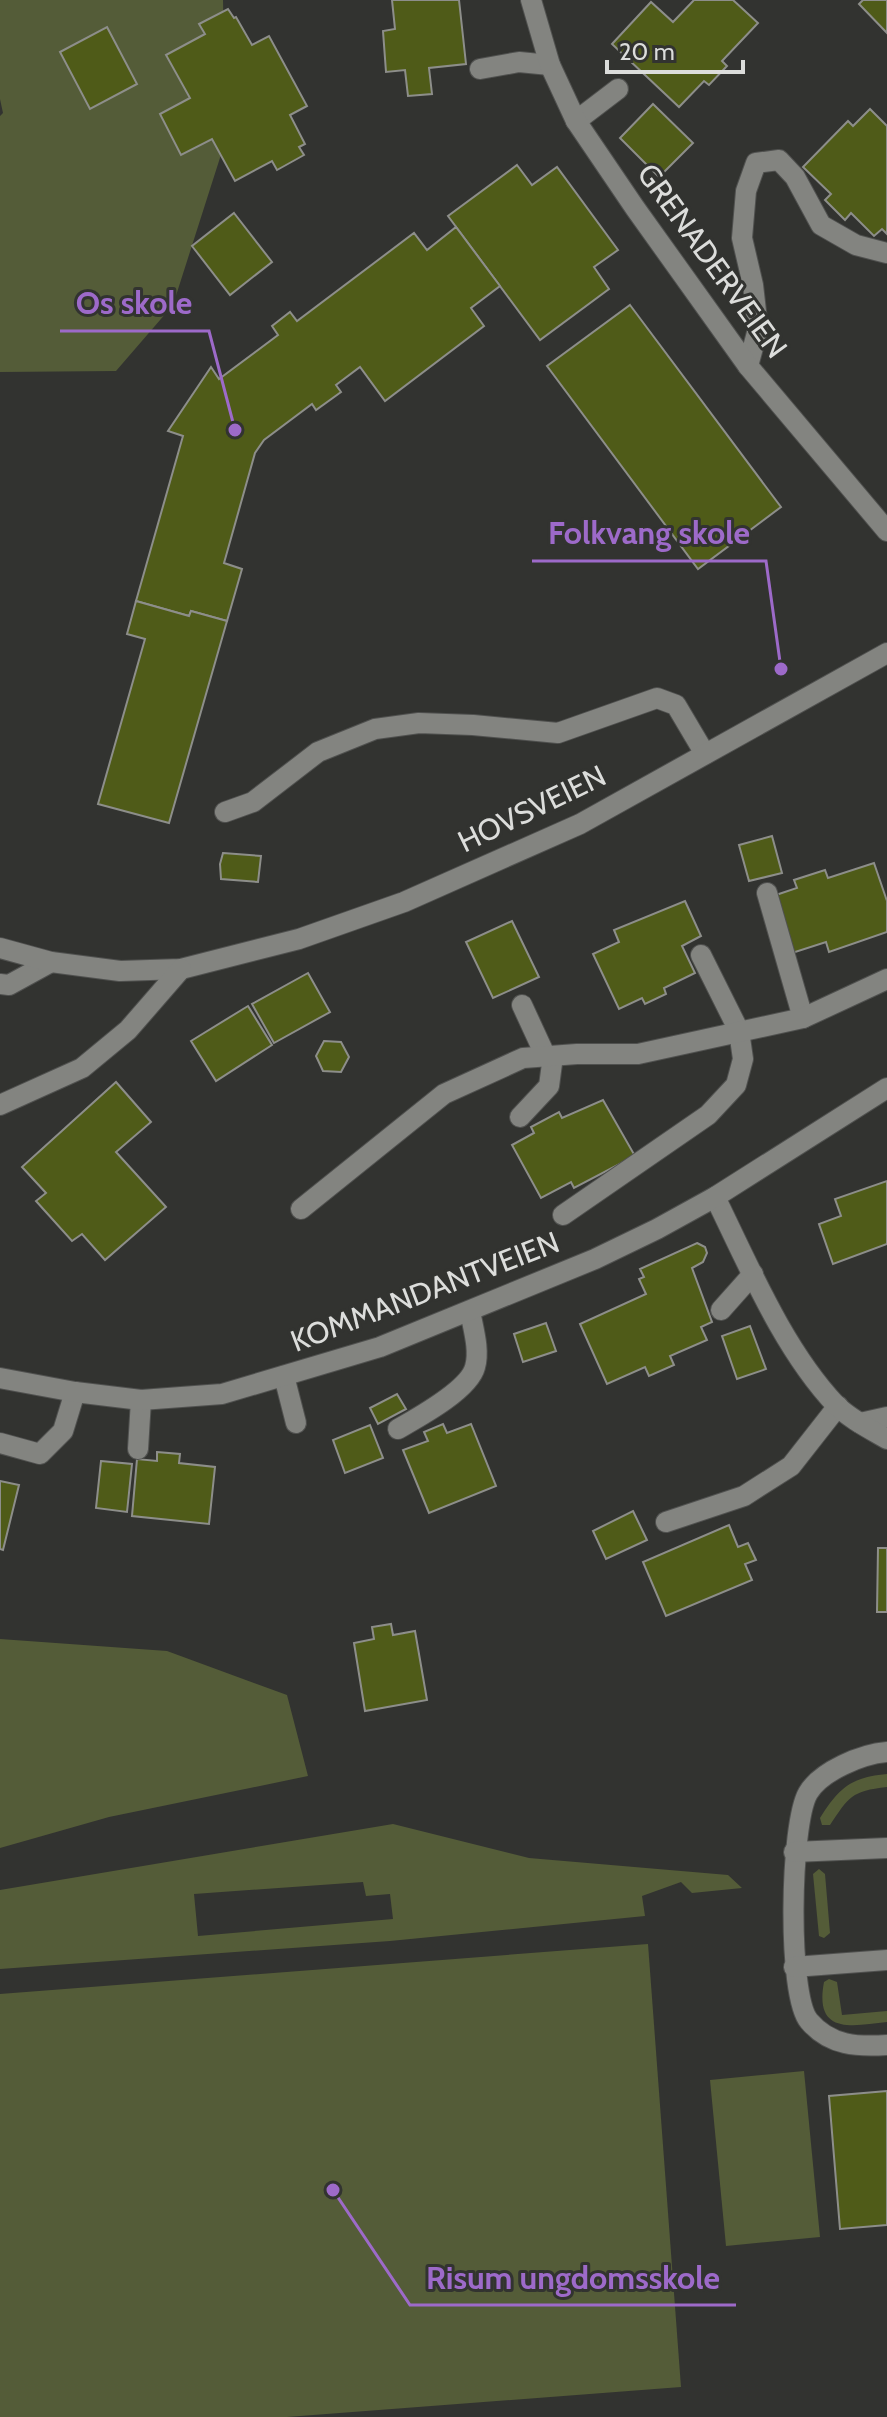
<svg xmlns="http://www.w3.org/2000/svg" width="887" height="2417" font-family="Cabin,sans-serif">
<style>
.green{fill:#545c38;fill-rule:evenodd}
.building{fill:#4f5b18;stroke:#8d8e8a;stroke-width:2}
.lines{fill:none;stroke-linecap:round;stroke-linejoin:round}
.lane-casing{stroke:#50514f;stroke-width:22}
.street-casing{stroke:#50514f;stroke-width:22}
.lane{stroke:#838480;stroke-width:20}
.street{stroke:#838480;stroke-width:20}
.labels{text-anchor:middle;stroke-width:6;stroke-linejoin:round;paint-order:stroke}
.street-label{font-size:30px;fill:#dcdddb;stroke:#323330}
.leader{fill:none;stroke:#9d6ac9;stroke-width:3}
.callout-dot{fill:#9d6ac9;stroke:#323330;stroke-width:3}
.callout-label{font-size:32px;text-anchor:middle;font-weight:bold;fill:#9d6ac9;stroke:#323330;stroke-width:6;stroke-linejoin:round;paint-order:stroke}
</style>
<rect width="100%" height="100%" fill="#323330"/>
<g class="green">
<polygon points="0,0 223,0 226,139 173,305 116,371 0,372 0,116 3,113 0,99"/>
<polygon points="0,1639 167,1651 287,1695 308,1776 109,1817 0,1848"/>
<path d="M887,1774V1787C851,1791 849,1797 830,1825H822L820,1818C839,1788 851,1777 887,1774Z"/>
<path d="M393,1824L529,1858L728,1875L742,1888L692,1893L681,1882L642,1896L645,1916L390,1941L0,1969V1890ZM363,1882L366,1896L390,1894L393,1919L198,1936L194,1894Z"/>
<polygon points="819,1869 825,1874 830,1933 824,1938 819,1936 813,1874"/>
<polygon points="648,1944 681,2387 287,2417 0,2417 0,1994"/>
<path d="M829,1979L837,1982L842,2015L887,2011V2022C852,2026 814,2035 824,1982Z"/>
<polygon points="804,2071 820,2237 726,2246 710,2080"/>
</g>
<g class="building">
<polygon points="392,0 459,0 466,64 429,68 432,94 408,96 405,70 386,72 383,31 395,29"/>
<polygon points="694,0 733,0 758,23 722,61 727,66 709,85 704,81 679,107 612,44 651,2 673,22"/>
<polygon points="863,0 887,0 887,33 859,4"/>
<polygon points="228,9 234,18 236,17 252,45 269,36 307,106 290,115 305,144 299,147 304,155 277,170 272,161 235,181 212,139 181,155 160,114 190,98 166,55 205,34 199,24"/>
<polygon points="107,27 137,84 90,109 60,52"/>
<polygon points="653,104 693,143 659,177 620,138"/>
<polygon points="870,109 887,126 887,234 882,229 874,236 851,213 845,220 825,200 831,194 803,167 848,121 853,126"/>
<polygon points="517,165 532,185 557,167 618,250 594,267 609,289 540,340 448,216"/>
<polygon points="234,213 272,262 230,295 192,246"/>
<polygon points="456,227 500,286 471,308 484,326 385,401 360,367 336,385 341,392 316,410 312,404 264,440 255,453 224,563 242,569 227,621 191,611 189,616 136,601 183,436 168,431 211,367 219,379 278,335 272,326 290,312 297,321 414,233 427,250"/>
<polygon points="630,305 781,507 698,569 547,366"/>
<polygon points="136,601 189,616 191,611 227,621 169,823 98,804 145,639 127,634"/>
<polygon points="772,836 782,873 749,881 739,845"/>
<polygon points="223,853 261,856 258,882 221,879 220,864"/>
<polygon points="874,863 887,901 887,932 829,952 826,942 792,953 773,896 797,888 794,880 825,870 828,878"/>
<polygon points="685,901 701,936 682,946 695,973 664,988 666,994 645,1004 642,998 619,1009 593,954 619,942 614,930"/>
<polygon points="512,921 539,977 493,998 466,942"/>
<polygon points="308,973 330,1012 274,1043 252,1004"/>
<polygon points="248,1006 272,1045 216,1081 191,1041"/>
<polygon points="324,1041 341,1042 349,1057 341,1072 323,1071 316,1056"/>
<polygon points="116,1082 151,1122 116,1152 166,1207 105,1260 82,1234 72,1241 36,1201 46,1193 22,1167"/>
<polygon points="603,1100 635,1156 574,1188 571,1182 541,1198 512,1145 534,1133 531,1127 559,1112 562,1118"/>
<polygon points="887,1181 887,1244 833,1264 819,1224 841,1216 835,1199"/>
<polygon points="697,1243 705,1247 707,1253 703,1262 692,1268 712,1322 701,1327 707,1340 670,1356 674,1365 649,1376 645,1367 607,1384 580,1324 646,1294 639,1279 644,1277 640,1269"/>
<polygon points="546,1323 556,1351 523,1362 514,1334"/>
<polygon points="750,1326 766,1369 737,1379 722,1336"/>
<polygon points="397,1394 406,1409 378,1424 370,1408"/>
<polygon points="443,1424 447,1433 471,1424 496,1486 429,1513 403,1450 428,1441 424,1432"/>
<polygon points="370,1425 383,1458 345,1473 333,1440"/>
<polygon points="157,1452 180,1454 179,1463 215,1467 209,1524 132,1516 137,1459 157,1461"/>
<polygon points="101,1461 132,1464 127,1512 96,1508"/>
<polygon points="0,1481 19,1485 3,1550 0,1549"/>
<polygon points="633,1511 647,1540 606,1559 593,1531"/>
<polygon points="729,1525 738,1547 748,1543 756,1560 745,1564 752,1580 666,1616 643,1562"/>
<polygon points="878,1548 887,1548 887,1612 877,1612"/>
<polygon points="391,1624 393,1635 415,1631 427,1700 365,1711 354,1643 374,1639 372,1627"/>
<polygon points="887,2091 887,2225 840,2229 829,2096"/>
</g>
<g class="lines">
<defs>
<g id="lane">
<polyline points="480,69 519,62 550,65"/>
<polyline points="576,121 618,89"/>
<polyline points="748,366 758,329 753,285 742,238 746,191 756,163 779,160 795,177 821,225 856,245 887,253"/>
<polyline points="225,812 253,802 318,752 375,729 419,723 473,725 558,733 657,698 676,705 705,754"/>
<polyline points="767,893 803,1018"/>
<polyline points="0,984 9,985 51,962"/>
<polyline points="522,1005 546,1057"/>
<polyline points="520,1117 549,1086 553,1056"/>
<polyline points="563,1215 708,1115 736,1085 743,1059 739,1031 701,955"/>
<polyline points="721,1310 753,1274"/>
<polyline points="284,1376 296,1423"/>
<polyline points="860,1423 887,1417"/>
<path d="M398,1429C419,1417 469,1390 475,1367C480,1350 473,1328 470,1311"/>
<polyline points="0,1443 40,1454 63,1431 75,1392"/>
<polyline points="138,1449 141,1400"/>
<polyline points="666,1522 744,1496 791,1466 838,1406"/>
<path d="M887,1752C862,1754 821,1771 808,1793C790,1824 787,1995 809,2021C830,2046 858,2047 887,2045"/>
<polyline points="794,1852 887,1848"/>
<polyline points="794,1967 887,1960"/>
</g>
<g id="street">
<polyline points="531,0 550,65 576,121 635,208 748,366 887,531"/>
<polyline points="0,948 51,962 120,971 181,969 299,939 404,902 580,824 887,653"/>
<polyline points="0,1105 82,1068 128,1030 181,969"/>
<path d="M715,1197C749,1266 783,1349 836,1405C850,1419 870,1429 887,1439"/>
<polyline points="301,1209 444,1094 523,1058 577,1054 638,1054 803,1018 887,979"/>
<polyline points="0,1378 75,1392 141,1400 222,1394 380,1347 595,1259 657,1229 715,1197 887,1088"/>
</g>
</defs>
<use href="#lane" class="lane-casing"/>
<use href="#street" class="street-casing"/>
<use href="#lane" class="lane"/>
<use href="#street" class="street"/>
</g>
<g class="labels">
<g class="street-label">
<text transform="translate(712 261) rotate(54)" y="10">GRENADERVEIEN</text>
<text transform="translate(532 809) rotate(-26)" y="10">HOVSVEIEN</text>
<text transform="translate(425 1292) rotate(-21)" y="10">KOMMANDANTVEIEN</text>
</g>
</g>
<path class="leader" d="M235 430L209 331H60M781 669L766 561H532M333 2190L410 2305H736"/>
<g class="callout-dot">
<circle cx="235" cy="430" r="8"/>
<circle cx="781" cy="669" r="8"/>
<circle cx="333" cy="2190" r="8"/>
</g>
<g class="callout-label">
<text x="134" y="314">Os skole</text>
<text x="649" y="544">Folkvang skole</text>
<text x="573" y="2289">Risum ungdomsskole</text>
</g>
<path d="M607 60v12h136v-12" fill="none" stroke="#dcdddb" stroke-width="4"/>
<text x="619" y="60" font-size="24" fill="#dcdddb" stroke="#323330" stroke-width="6" paint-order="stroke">20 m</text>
</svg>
